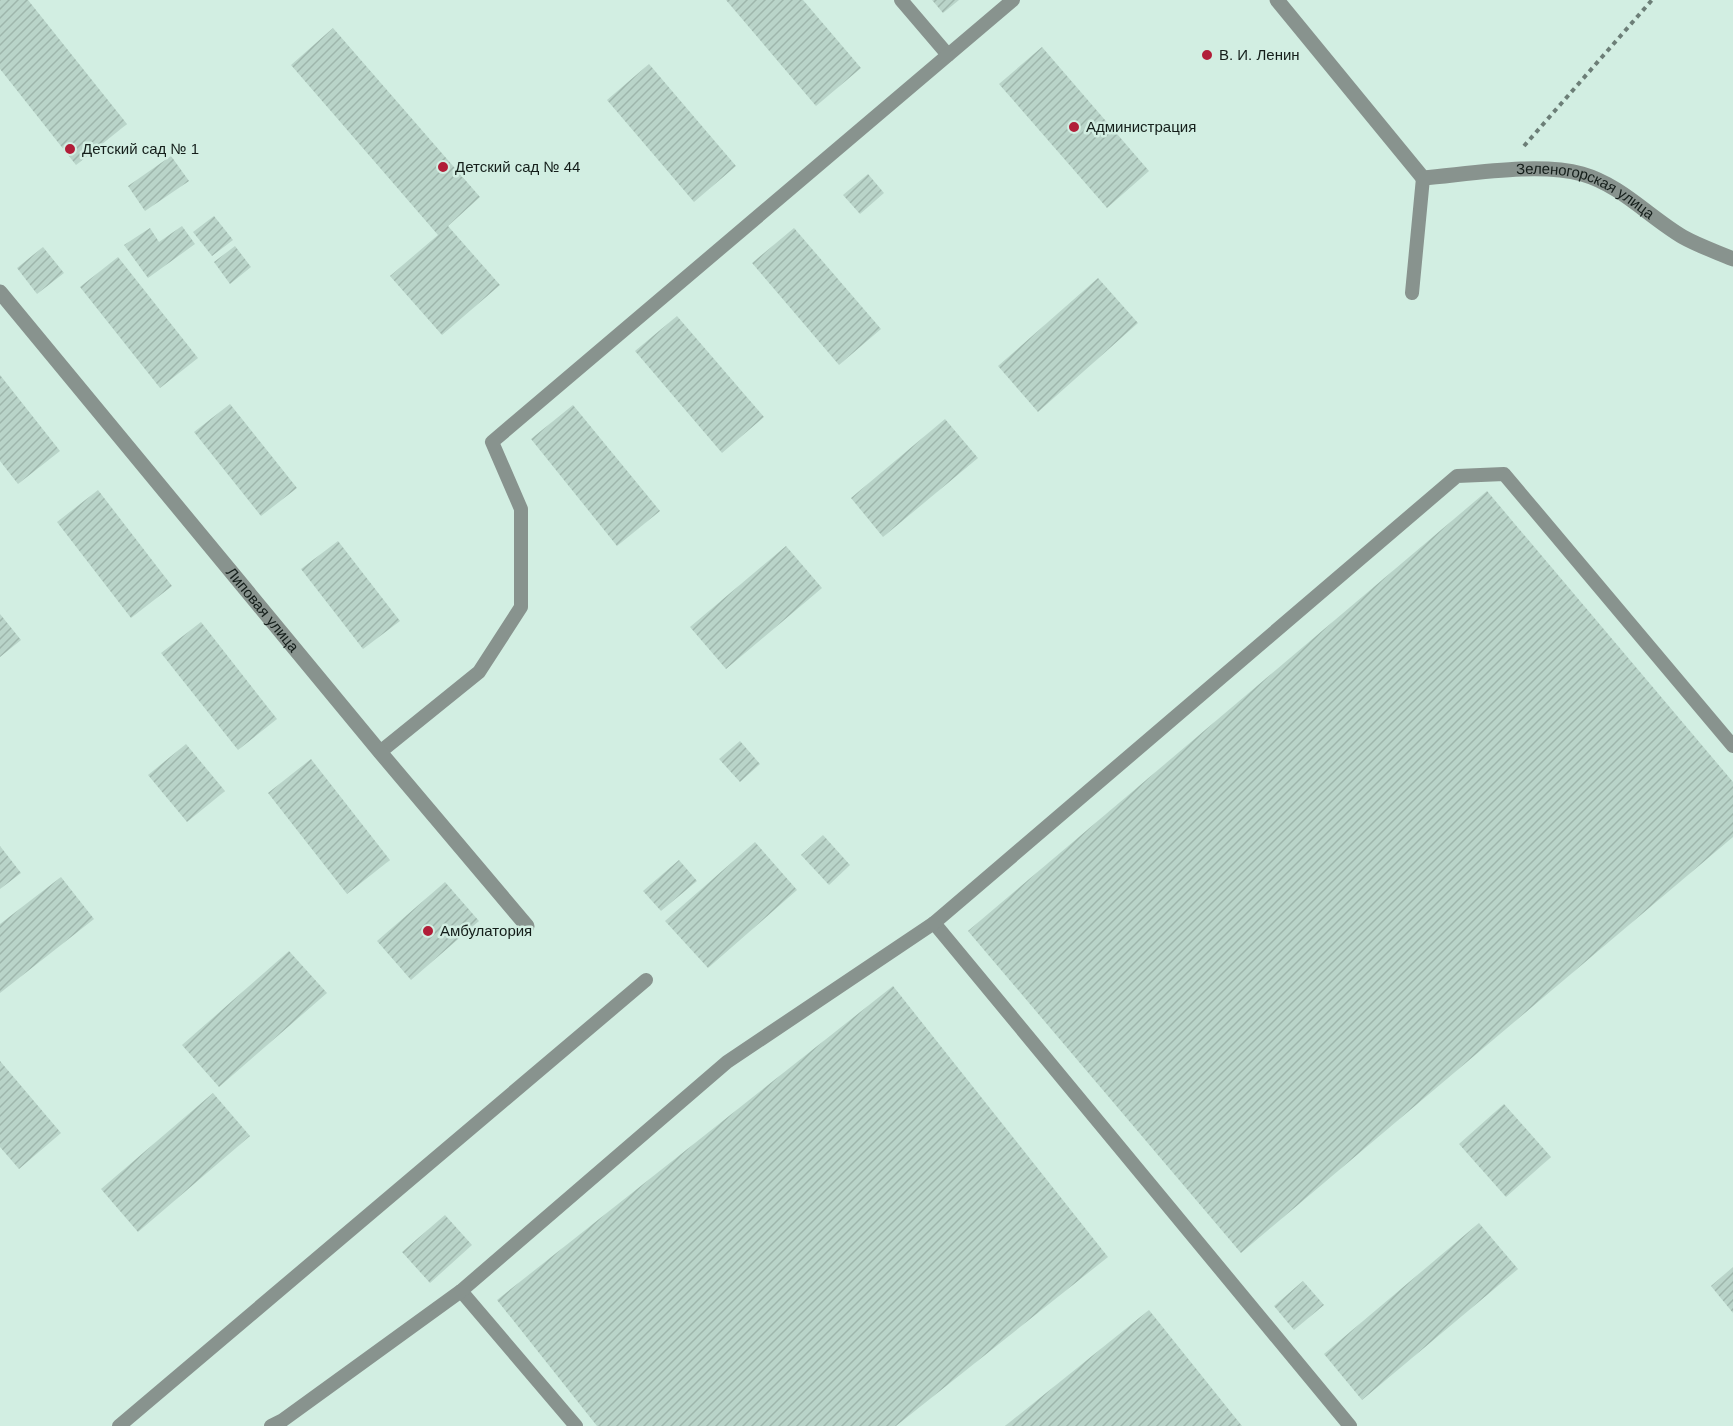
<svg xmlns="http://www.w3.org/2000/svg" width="1733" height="1426" font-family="Arial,sans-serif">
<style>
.building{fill:url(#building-hatch)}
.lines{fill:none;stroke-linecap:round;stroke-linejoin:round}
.path{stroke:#6c7e77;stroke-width:4;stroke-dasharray:4.5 4.5;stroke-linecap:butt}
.lane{stroke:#88938e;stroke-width:14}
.street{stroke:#88938e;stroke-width:15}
.poi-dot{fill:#b11d38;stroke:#d2eee2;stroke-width:2}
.labels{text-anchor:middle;stroke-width:5;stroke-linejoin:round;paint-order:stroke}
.poi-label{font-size:15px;fill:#141e1a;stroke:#d2eee2;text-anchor:start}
.street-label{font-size:15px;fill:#141e1a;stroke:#d2eee2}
</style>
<defs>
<pattern id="building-hatch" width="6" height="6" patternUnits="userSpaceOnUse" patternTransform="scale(1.5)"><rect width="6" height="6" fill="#b9d4c9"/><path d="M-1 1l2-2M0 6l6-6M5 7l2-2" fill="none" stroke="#9eb6ac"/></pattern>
</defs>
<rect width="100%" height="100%" fill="#d2eee2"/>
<g class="building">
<polygon points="0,0 28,0 127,124 76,165 0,69"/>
<polygon points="726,0 803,0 861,68 816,106"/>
<polygon points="932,0 959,0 943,13"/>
<polygon points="333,28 480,197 448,226 500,285 442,335 390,276 438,235 291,65"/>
<polygon points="1042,47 1149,171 1107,208 999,84"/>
<polygon points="649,64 736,166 694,202 607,100"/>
<polygon points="171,156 189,181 145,211 128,186"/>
<polygon points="868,174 884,193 860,214 843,195"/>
<polygon points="214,216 233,240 212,256 193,232"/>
<polygon points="182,226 195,244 148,278 124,245 150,228 159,242"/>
<polygon points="794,228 881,329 839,365 752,263"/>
<polygon points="235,246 251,267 230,284 214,262"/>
<polygon points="43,247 64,273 37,294 17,268"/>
<polygon points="118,257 198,358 160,388 80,287"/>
<polygon points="1098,278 1138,323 1038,412 998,366"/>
<polygon points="677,316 764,417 722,453 635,351"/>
<polygon points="0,375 60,451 18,484 0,461"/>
<polygon points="230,404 297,488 261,516 194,432"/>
<polygon points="573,405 660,511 617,546 531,439"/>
<polygon points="945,419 978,458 883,537 851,498"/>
<polygon points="98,490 172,586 131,618 57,522"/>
<polygon points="1487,491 1733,782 1733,837 1241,1253 968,931"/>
<polygon points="338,541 400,621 363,649 301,569"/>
<polygon points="786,546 822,588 726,669 690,627"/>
<polygon points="0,614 21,640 0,657"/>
<polygon points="201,622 277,719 238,750 161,653"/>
<polygon points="740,741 760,764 740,782 719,759"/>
<polygon points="186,744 225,791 187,822 148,775"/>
<polygon points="311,759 390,860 347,894 268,793"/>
<polygon points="823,835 850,865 829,885 801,855"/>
<polygon points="755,842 797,890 708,968 665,921"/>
<polygon points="0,846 21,873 0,889"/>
<polygon points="679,860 697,881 661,911 643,891"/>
<polygon points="61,877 94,919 0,993 0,924"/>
<polygon points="445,882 479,921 411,980 377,941"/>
<polygon points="289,951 327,993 219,1087 182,1045"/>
<polygon points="893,986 1108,1257 896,1426 597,1426 497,1300"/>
<polygon points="0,1061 61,1133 19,1169 0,1147"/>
<polygon points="213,1093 250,1136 138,1232 101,1189"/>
<polygon points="1504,1104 1551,1157 1506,1197 1459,1144"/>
<polygon points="445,1215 472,1245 430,1283 402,1252"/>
<polygon points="1479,1223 1518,1269 1362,1400 1324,1354"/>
<polygon points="1733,1267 1733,1313 1711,1286"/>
<polygon points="1303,1281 1324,1305 1294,1330 1274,1306"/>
<polygon points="1149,1310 1242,1426 1005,1426"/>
</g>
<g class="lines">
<polyline class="path" points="1524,146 1652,0"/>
<g class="lane">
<polyline points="901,0 948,55"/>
<polyline points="1412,293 1423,178"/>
<polyline points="380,752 479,672 521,607 521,509 492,442 1013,0"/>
<polyline points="934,923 1350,1426"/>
<polyline points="461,1291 576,1426"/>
<polyline points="119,1426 646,980"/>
<polyline points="271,1426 283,1420 461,1291 727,1062 934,923 1457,476 1504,474 1733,746"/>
</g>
<g class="street">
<path id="s1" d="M1277,0L1423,178C1470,174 1538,162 1582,174C1621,185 1649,217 1683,237C1699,246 1717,252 1733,259"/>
<path id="s2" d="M0,292L380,752L527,926"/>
</g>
</g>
<g class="poi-dot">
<circle cx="1207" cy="55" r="6"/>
<circle cx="1074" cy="127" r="6"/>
<circle cx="70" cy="149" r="6"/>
<circle cx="443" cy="167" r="6"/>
<circle cx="428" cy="931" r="6"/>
</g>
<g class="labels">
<g class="poi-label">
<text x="1219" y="60">В. И. Ленин</text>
<text x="1086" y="132">Администрация</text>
<text x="82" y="154">Детский сад № 1</text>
<text x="455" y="172">Детский сад № 44</text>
<text x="440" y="936">Амбулатория</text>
</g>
<g class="street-label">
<text dy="5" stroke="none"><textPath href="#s1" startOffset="398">Зеленогорская улица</textPath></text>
<text dy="5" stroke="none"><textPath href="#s2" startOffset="412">Липовая улица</textPath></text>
</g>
</g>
</svg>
